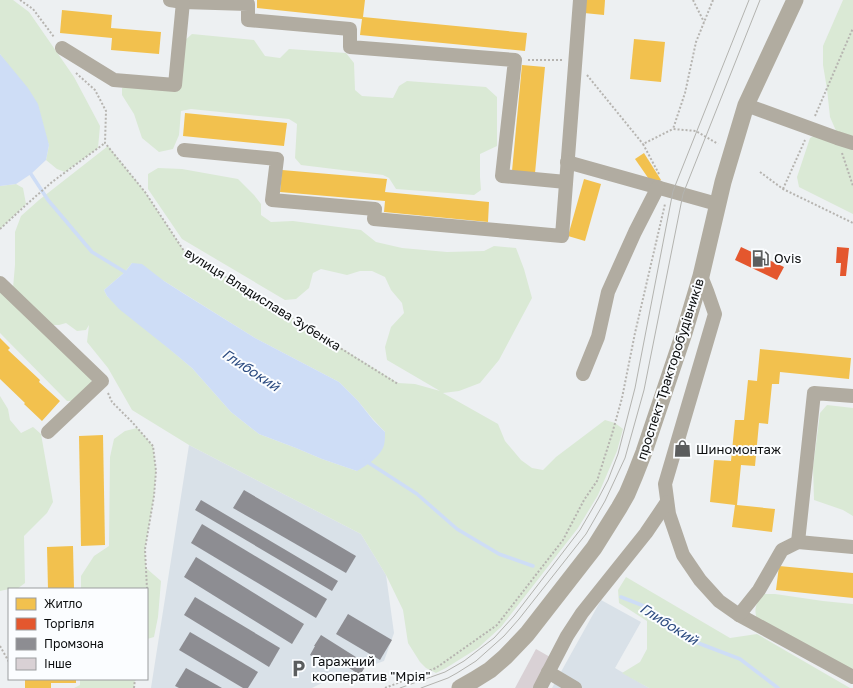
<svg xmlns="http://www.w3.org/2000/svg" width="853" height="688" font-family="'Golos Text',sans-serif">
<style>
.built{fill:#d9e1e8}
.green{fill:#dae9d5;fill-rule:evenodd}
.water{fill:#ceddf6}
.homes{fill:#f2c14e}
.shops{fill:#e4572e}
.industry{fill:#8d8d92}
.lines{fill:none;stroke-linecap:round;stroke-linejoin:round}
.stream{stroke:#ceddf6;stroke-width:3.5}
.building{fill:#d9d1d5}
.path{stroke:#b6b4b0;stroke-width:2;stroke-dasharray:2 2;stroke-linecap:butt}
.minor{stroke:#b1aca1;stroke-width:14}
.major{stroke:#b1aca0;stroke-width:17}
.tram{stroke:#b3b3af;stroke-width:1}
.labels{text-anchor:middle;stroke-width:4;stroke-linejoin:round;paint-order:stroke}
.poi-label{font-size:13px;fill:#0c0e0f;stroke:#fbfdff;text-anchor:start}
.street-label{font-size:13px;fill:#0c0e0f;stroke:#fbfdff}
.water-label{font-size:14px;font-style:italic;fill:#2d4c81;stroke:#fbfdff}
</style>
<rect width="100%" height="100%" fill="#edf0f2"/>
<g class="built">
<polygon points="189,445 361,534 386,575 394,633 384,661 322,683 312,688 151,688"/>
<polygon points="601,600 641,622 615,668 649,688 552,688"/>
</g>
<g class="green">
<polygon points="0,0 13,0 29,12 74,77 100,126 98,148 65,172 57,169 46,160 49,145 18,78 0,54"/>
<polygon points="843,0 853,0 853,138 837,133 830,117 827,89 823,65 823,46"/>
<polygon points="192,34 254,40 265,56 280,58 289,49 346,53 354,63 355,90 362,96 393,98 399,86 407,81 486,87 497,97 497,146 480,154 480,177 481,190 474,195 396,189 389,178 383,175 301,165 295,158 297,124 289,119 191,109 181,111 179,135 173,149 159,152 142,138 134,114 122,95 122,88 127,86 178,88 184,41"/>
<polygon points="816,135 853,150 853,214 799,187 797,177 810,138"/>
<path d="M108,146L145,192L184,251L398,383L415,384L440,391L387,360L385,347L391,327L404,313L402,303L391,290L385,277L372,271H360L347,275L321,269L313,273L309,288L296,299L285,300L182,239L148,189V174L158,168L182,169L238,179L254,195L261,204V215L271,222L293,221L361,230L376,242L402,248L447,252L484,251L494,246L516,248L524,269L532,298L499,360L480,383L459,391L443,393L498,424L505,441L521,460L532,468L543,470L556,457L605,420L615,423L623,429L617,451L598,495L578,528L501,627L478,648L446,668L436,673L426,668L420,662L408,643L403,610L386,575L361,534L189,445L132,410L108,368L87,342L89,325L86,330L77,331L66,323L59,325H49L13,288L15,265V232L21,216L39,200ZM132,263L164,281L255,338L339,382L358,401L372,418L385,432L357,471L322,459L296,448L259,434L231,412L192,368L107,296L104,290L102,295L104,290L125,272Z"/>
<polygon points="16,184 23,188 26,204 0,229 0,186"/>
<polygon points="0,290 92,376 91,384 75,401 67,401 0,333"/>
<polygon points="0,396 8,409 10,420 21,433 33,427 41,434 53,502 47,513 24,536 25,583 17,589 9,589 0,591"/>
<polygon points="827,405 853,408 853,516 843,510 814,500 813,467 820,413"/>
<polygon points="137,428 153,446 156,471 154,496 145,549 146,568 161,581 158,617 154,637 147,639 147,589 81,589 81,576 94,556 109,546 110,457 114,439 125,431"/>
<polygon points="626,577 730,638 757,634 850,688 649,688 622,673 640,662 647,649 647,621 619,603 618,590"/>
<path d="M763,594H775L823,601L853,604V673L757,621C754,607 755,606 763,594Z"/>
<polygon points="80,679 135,679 134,688 74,688 80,685"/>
</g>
<g class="water">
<polygon points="0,54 28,88 38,104 49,145 46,160 31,174 16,184 0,186"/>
<path d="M132,263L142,264L164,281L186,295L255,338L339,382L358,401L373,420L385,432C385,437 385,444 383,448C377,459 367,465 357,471L322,459L296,448L259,434L231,412L192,368L168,348L119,309L107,296L104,290L125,272Z"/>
</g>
<g class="homes">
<polygon points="257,0 365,0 363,17 527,33 525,51 360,35 362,19 257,8"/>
<polygon points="585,0 605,0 604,15 584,13"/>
<polygon points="62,10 112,15 111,28 161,32 159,54 111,50 112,38 60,33"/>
<polygon points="634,39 665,42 661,82 630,79"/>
<polygon points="522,65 545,67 535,173 512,171"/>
<polygon points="185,113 287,123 284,146 183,136"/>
<polygon points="644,153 661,180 653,185 635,159"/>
<polygon points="282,170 387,179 385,192 489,202 488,222 384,212 385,201 280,192"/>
<polygon points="584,179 601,184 585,241 568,236"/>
<polygon points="0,338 10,348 8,350 40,380 39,382 60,401 42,421 24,404 25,403 0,379"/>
<polygon points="760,349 851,358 849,379 780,372 779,384 772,384 768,424 759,423 755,466 741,465 737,505 775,509 772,532 732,527 735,505 710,502 714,460 731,461 735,420 744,420 748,380 757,381"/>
<polygon points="103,435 105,545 81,546 79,436"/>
<polygon points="73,546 74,589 48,589 47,547"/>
<polygon points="779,566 853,573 853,598 776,590"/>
<polygon points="76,679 76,683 51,683 51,688 25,688 25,680"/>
</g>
<g class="shops">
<polygon points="741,247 784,267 777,280 735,260"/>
<polygon points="837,247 849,248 846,276 840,276 841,263 836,263"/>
</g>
<g class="industry">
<polygon points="244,490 356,556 346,573 233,508"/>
<polygon points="201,500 338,581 332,591 195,510"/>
<polygon points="202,524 327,599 316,618 191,543"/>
<polygon points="196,557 304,624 292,644 184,577"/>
<polygon points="195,597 280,648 269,667 184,615"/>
<polygon points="348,614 392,640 380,660 336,634"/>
<polygon points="190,632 258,672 248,688 243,688 179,650"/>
<polygon points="321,635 367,664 360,675 332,657 327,665 310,655 315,646 314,646"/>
<polygon points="186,668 222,688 179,688 175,686"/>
</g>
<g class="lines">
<g class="stream">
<polyline points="29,171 48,200 92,252 125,272 128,276"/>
<polyline points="366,461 417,494 457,529 499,554 533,566"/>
<polyline points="621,597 649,608 698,643 740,659 778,688"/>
</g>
</g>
<polygon class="building" points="536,649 550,657 533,688 515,688"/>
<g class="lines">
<g class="path">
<polyline points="20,0 33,9 54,37"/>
<polyline points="693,0 704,22"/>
<polyline points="713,0 696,42 685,93 673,129 696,131 718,144"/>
<polyline points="528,60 563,60"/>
<polyline points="76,73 95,90 106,111 105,143 145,192 184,251 398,384"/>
<polyline points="587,75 643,144"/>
<polyline points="815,116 853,28"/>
<polyline points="842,153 853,186"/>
<polyline points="760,172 783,189 853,223"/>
<polyline points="659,174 643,144 673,129"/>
<polyline points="783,189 805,140"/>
<polyline points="0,229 27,204 52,182 105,143"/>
<polyline points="108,393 112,402 132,422 153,446 156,471 154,496 145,549 147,589"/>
<polyline points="0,646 9,662"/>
<polyline points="134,688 135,679"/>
<polyline points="385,688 436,668 497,625 563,540 584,500 597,481 612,434 622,398 635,333 665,204"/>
</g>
<g class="minor">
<polyline points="183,2 248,4 248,20 350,29 350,47 515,60 502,176 566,182"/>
<polyline points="62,48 114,80 175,85 183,2 170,0"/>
<polyline points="746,105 837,138 853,143"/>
<polyline points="184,150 277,159 272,200 375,209 374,219 562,236 580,0"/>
<polyline points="567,162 717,204"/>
<polyline points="701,276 707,291 715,314 665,484 669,514 683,555 700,580 719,601 739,615 853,677"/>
<polyline points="0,283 102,381 48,432"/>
<polyline points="583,374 598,337 608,292 635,232 658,187"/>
<polyline points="798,542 853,547"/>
<polyline points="739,615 759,590 782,550 798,542 814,393 853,396"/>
<polyline points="548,672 575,688"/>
<polyline points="540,688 567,636 582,613 646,533 667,502"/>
</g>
<polyline class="major" points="460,688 474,680 490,670 505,657 527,634 594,548 619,508 627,494 635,475 644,452 684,333 701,276 723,182 746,105 795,0"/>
<g class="tram">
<polyline points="400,688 445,672 464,661 494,638 514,616 580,530 598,499 608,480 618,454 635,388 673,191 749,0"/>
<polyline points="421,688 448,678 457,673 476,661 504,636 519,619 586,534 605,501 625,458 644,390 683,194 760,0"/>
</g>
</g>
<defs>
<symbol id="fuel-bare" viewBox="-9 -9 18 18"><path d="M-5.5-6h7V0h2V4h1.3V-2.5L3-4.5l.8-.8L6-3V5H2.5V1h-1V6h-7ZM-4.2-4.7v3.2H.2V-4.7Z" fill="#5b5d5e" stroke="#fbfdff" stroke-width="2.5" paint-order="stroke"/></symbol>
<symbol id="shop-bare" viewBox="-9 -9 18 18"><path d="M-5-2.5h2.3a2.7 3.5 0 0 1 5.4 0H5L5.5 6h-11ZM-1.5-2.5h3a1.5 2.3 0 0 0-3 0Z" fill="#5b5d5e" stroke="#fbfdff" stroke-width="2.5" paint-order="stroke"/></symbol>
<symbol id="parking-bare" viewBox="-9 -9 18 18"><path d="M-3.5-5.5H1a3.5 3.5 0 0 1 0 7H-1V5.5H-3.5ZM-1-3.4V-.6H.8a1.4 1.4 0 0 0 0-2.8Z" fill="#5b5d5e" stroke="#fbfdff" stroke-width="2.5" paint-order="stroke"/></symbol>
</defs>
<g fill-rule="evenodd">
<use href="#fuel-bare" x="748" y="246" width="25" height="25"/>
<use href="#shop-bare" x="670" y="436" width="25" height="25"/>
<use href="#parking-bare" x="286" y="656" width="25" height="25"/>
</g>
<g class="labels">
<g class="poi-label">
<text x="774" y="263">Ovis</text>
<text x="696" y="454">Шиномонтаж</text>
<text x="312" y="666">Гаражний<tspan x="312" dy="15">кооператив "Мрія"</tspan></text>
</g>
<g class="street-label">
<text transform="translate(263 299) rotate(32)" y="5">вулиця Владислава Зубенка</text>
<text transform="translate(670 369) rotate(-72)" y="5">проспект Тракторобудівників</text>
</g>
<g class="water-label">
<text transform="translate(251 370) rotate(33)" y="5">Глибокий</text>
<text transform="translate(669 624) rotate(32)" y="5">Глибокий</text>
</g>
</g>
<rect x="8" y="588" width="140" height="92" fill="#fbfdff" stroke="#9b9d9f"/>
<rect x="16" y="598" width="20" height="12" fill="#f2c14e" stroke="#9b9d9f"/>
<text x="44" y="608" font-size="12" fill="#0c0e0f">Житло</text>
<rect x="16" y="618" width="20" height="12" fill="#e4572e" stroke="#9b9d9f"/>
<text x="44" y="628" font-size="12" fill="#0c0e0f">Торгівля</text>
<rect x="16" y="638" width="20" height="12" fill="#8d8d92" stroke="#9b9d9f"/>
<text x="44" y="648" font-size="12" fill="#0c0e0f">Промзона</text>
<rect x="16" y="658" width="20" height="12" fill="#d9d1d5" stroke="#9b9d9f"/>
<text x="44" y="668" font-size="12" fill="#0c0e0f">Інше</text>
</svg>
